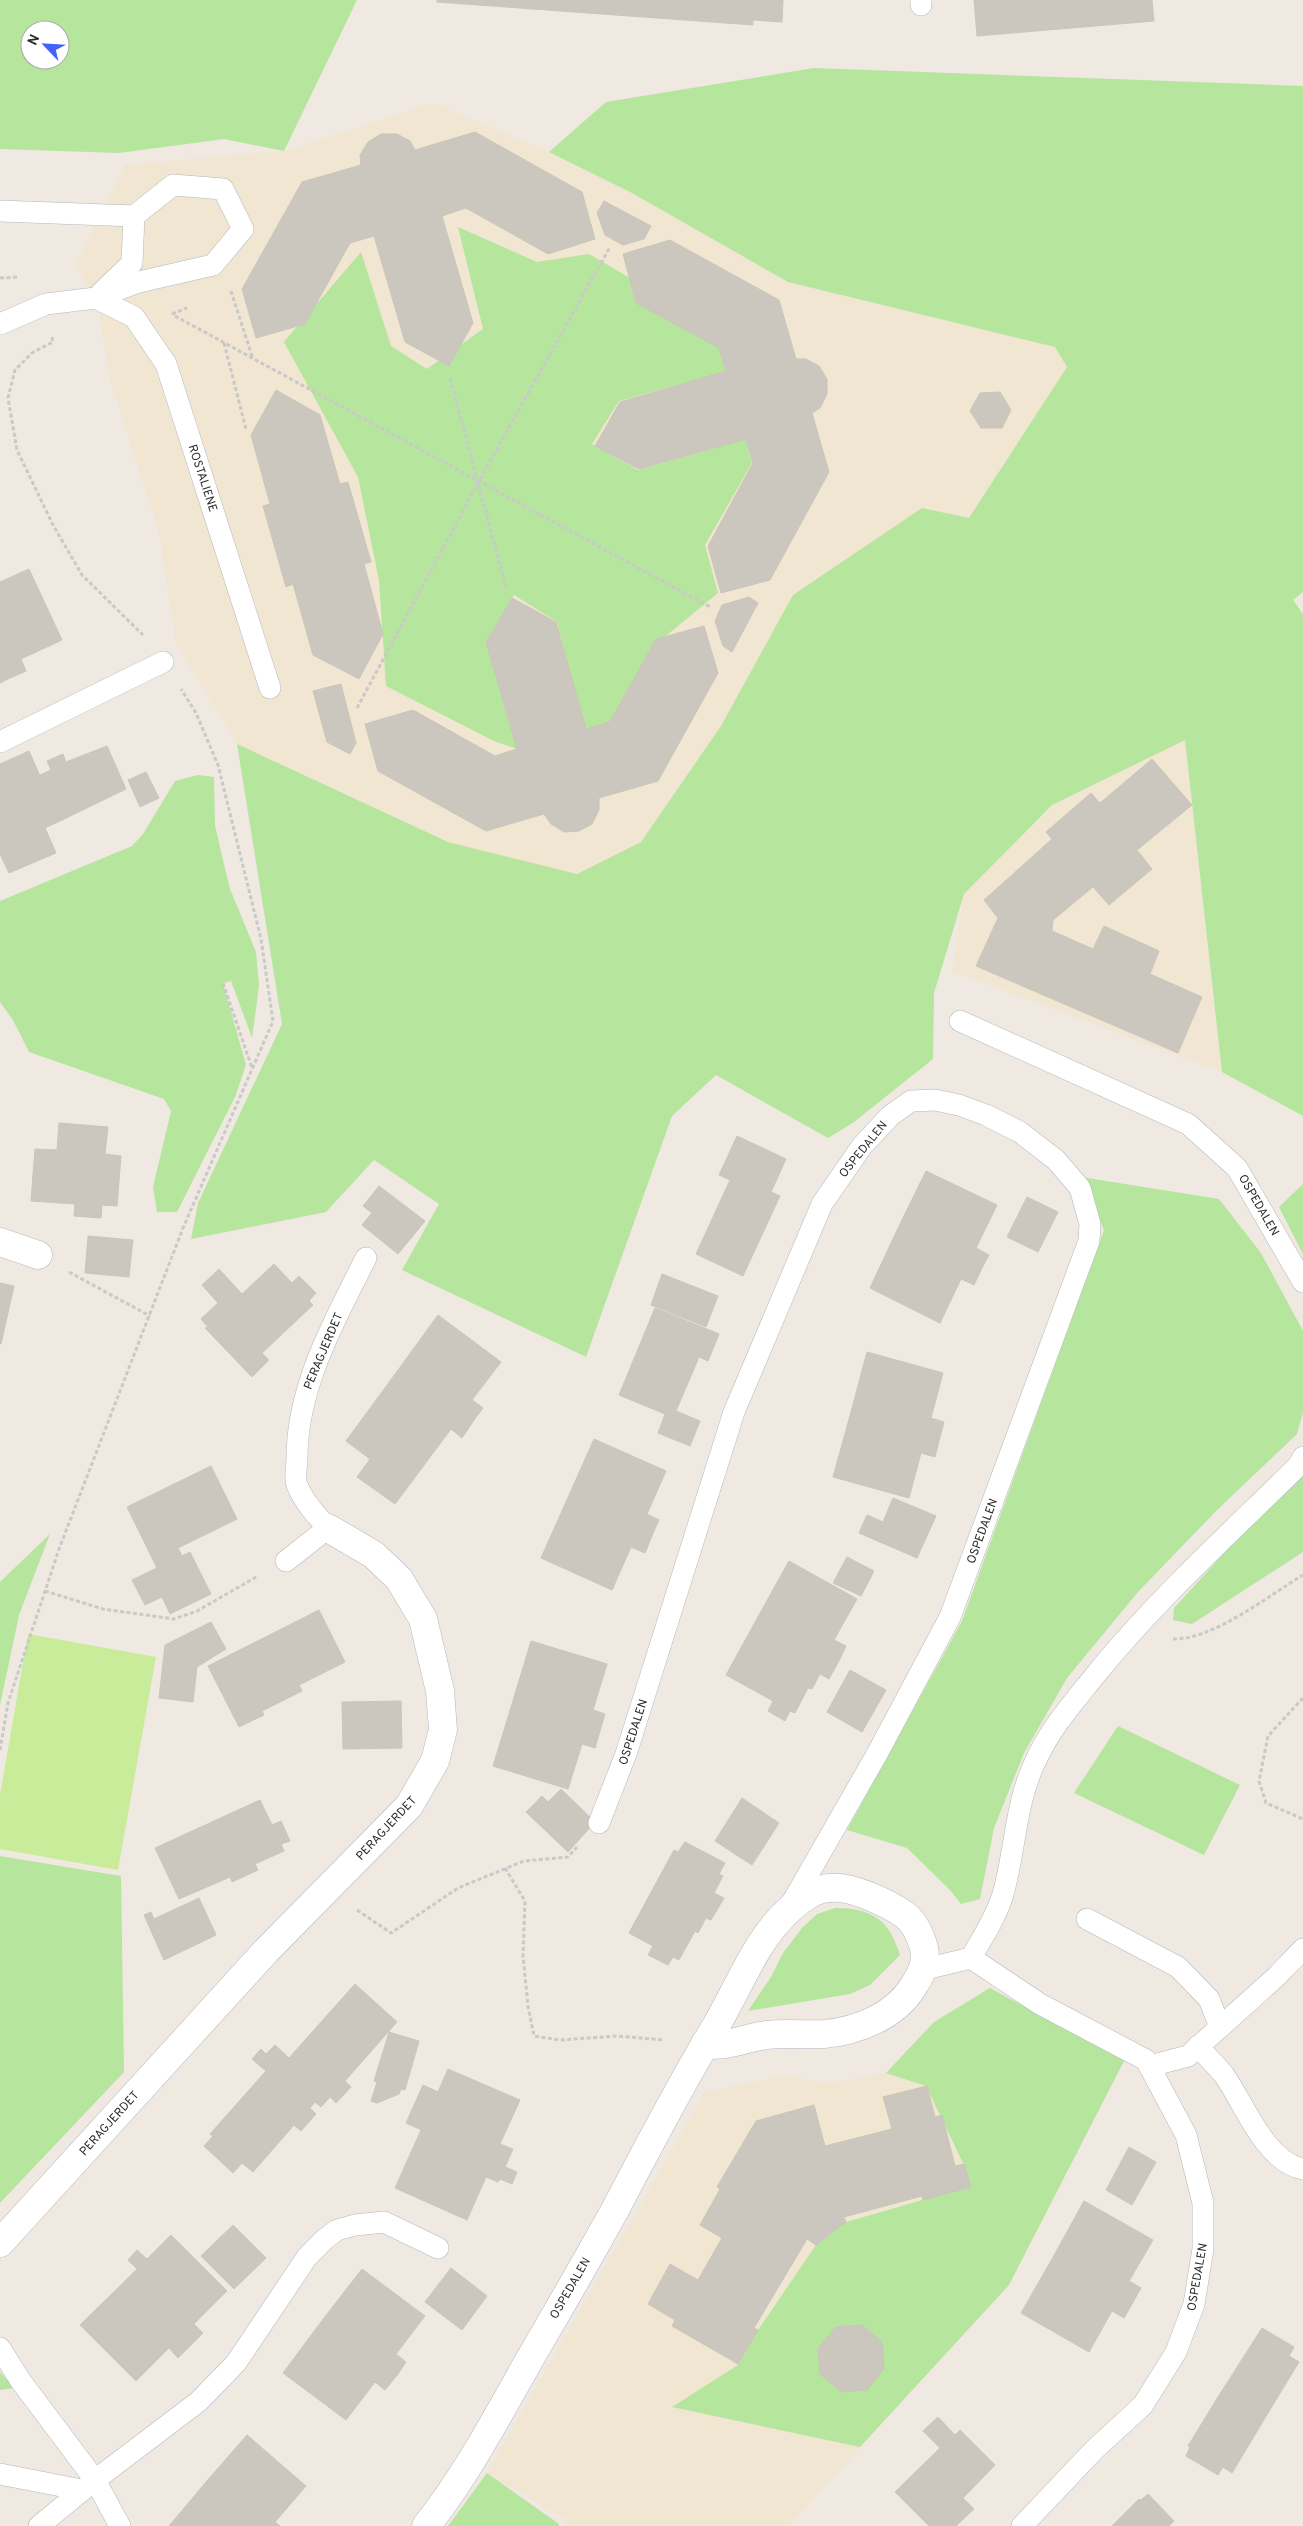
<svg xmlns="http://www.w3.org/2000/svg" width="1303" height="2526" font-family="Overpass,sans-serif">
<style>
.education{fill:#f0e6d1}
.green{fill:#b6e59e;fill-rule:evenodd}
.pitch{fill:#c9ec9a}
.building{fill:#cbc7bf;stroke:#cbc5ba}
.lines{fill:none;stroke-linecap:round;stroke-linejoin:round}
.service-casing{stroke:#b4b7c1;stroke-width:22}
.minor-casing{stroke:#b4b7c1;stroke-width:29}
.tertiary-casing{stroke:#b4b7c1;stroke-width:29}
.path{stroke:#c9c9c9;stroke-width:3;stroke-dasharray:4 2.5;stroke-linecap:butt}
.service{stroke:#fff;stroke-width:21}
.minor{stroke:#fff;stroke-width:28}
.tertiary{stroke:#fff;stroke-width:28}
.labels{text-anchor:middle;stroke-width:4;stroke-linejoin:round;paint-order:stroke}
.street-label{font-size:12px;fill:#2e2e2e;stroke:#fff}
</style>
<rect width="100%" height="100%" fill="#efe9e1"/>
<g class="education">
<polygon points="433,103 549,152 632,193 788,282 1055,347 1067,367 969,518 922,508 721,726 641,842 577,875 448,842 237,744 176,643 158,528 111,384 96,298 75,266 125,165 284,151"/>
<polygon points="1185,740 1192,805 1222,1072 952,971 964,894 1052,805"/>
<polygon points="990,1988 1124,2061 1009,2285 788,2526 566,2526 565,2519 487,2473 705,2092 784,2076 831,2083 886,2073 934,2022"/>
</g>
<g class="green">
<path d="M0,0H357L284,151L224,139L119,153L0,149ZM30,30H60V60H30Z"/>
<polygon points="814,68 1303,86 1303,592 1293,600 1303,614 1303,1116 1222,1072 1185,740 1052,805 964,894 934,993 933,1059 854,1122 828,1138 716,1075 672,1116 586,1357 402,1270 439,1204 374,1160 326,1212 191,1239 198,1203 282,1024 237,744 448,842 577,874 641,842 721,726 793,595 922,508 969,518 1067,367 1055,347 788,282 632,193 549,152 606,102"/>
<polygon points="458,227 537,262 589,254 635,281 722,346 727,371 619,401 592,444 638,470 746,439 752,463 705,545 718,593 656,644 611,726 585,731 557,622 514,595 487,640 517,749 494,741 386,686 379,580 358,477 284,342 361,252 391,346 427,369 483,329"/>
<polygon points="198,775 214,777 215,825 223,860 230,889 256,952 259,986 252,1038 231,981 223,983 246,1065 235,1097 177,1212 157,1212 153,1187 171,1111 164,1099 29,1052 13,1020 0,1002 0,901 132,846 143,834 175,781"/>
<polygon points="1081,1177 1219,1199 1261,1253 1303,1331 1303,1412 1297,1434 1217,1510 1138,1592 1067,1678 1024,1753 994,1828 980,1899 961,1904 950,1890 907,1848 847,1830 962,1621 1104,1230"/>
<polygon points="1303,1184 1303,1254 1279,1207"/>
<polygon points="1303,1467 1303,1552 1192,1624 1173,1620 1174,1608"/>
<polygon points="50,1534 19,1615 0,1705 0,1582"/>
<polygon points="1118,1726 1240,1785 1204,1855 1074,1793"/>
<polygon points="0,1856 121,1876 124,2072 0,2203"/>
<path d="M835,1908C873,1908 889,1920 900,1955L870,1985L850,1994L748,2011L771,1977L783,1953L802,1928L817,1914Z"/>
<polygon points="990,1988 1124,2061 1009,2285 860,2447 672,2407 738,2365 758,2330 816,2245 843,2223 970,2186 963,2163 926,2086 886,2073 934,2022"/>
<polygon points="0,2372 14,2388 0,2390"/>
<polygon points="487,2473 559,2524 559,2526 448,2526"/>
</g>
<polygon class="pitch" points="28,1634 156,1657 118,1870 0,1849 0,1795"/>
<g class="building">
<polygon points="437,0 783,0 782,22 753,20 753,25 437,2"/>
<polygon points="974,0 1152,0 1154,21 977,36"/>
<polygon points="475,132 582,192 595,239 548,254 466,208 442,216 473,323 449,366 405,342 374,236 350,243 305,324 256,338 242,289 302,182 361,165 360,155 368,142 381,134 397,134 410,141 415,150"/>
<polygon points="604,201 651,226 644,239 623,245 605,235 597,213"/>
<polygon points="670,240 779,300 796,359 806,359 819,366 827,379 827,394 820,408 812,413 829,472 770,580 721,593 708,546 753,463 746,439 639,469 595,446 620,402 726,371 719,348 636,303 623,254"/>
<polygon points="276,390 320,415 340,484 348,482 371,562 364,564 383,634 359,679 313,655 293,584 286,587 263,506 270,504 251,435"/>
<polygon points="1000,392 1011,410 1002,428 981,428 970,411 980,393"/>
<polygon points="29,569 62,640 21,659 26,671 8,679 0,661 0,582"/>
<polygon points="749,597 758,603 732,652 723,646 715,621 722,605"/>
<polygon points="512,598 556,622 586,729 610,722 656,639 704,626 718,673 658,781 599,798 599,810 592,824 579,831 564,832 551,824 544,814 486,831 378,771 365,724 413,710 495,756 517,749 486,642"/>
<polygon points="0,661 8,679 0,683"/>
<polygon points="341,684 356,743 350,754 327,742 313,691"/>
<polygon points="107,746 126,789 60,821 40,775 51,770 47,761 63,754 66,762"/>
<polygon points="29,751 60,821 45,828 56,853 9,873 0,854 0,764"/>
<polygon points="1152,759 1192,805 1137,850 1152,869 1109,905 1093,887 1053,920 1052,931 1093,949 1104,926 1159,951 1150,974 1202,997 1178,1053 976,966 998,918 984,900 1052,839 1046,832 1091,793 1100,803"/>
<polygon points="146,772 159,798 140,807 128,780"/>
<polygon points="59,1123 108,1127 105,1154 121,1156 117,1206 102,1205 101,1218 74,1216 75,1204 31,1201 35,1149 57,1150"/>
<polygon points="737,1136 786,1159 771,1192 780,1196 743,1276 696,1254 730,1180 719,1175"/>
<polygon points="926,1171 997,1205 976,1248 989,1255 983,1266 899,1226"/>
<polygon points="379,1186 425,1221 398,1254 362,1225 372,1213 363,1206"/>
<polygon points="1027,1197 1058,1212 1038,1252 1007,1237"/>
<polygon points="899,1226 983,1266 974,1285 961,1279 940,1323 870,1288"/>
<polygon points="88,1236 133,1240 129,1277 85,1273"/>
<polygon points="274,1264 292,1283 299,1276 316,1293 309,1301 313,1305 262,1353 269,1360 252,1377 205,1328 208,1327 201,1319 218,1303 202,1285 219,1269 242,1294"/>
<polygon points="662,1274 718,1296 706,1327 651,1305"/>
<polygon points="0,1283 14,1286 1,1344 0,1344"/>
<polygon points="655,1308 719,1334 708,1361 699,1357 676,1411 700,1421 690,1446 658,1433 665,1414 619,1395"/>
<polygon points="438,1315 501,1362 472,1400 483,1408 474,1420 401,1366"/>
<polygon points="867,1352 943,1373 931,1418 944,1422 940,1437 851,1412"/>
<polygon points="401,1366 474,1420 462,1438 451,1429 395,1504 357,1477 370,1459 346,1441"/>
<polygon points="851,1412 940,1437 935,1457 921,1453 909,1498 833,1477"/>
<polygon points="594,1439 666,1471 647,1514 659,1520 654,1531 570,1493"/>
<polygon points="211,1466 237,1519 178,1548 182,1556 157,1568 127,1507"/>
<polygon points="570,1493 654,1531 645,1553 631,1547 612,1590 541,1558"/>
<polygon points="893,1498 936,1516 917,1558 859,1533 867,1515 883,1522"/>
<polygon points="190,1552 211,1594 170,1614 162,1597 145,1605 132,1580"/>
<polygon points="847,1557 874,1571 861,1596 833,1583"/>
<polygon points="789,1561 857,1599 834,1640 846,1646 840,1659 759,1615"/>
<polygon points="319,1610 345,1662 299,1685 302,1691 262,1711 264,1715 239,1727 208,1666"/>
<polygon points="759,1615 840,1659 829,1679 820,1674 812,1689 808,1688 795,1713 790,1711 785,1721 768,1711 773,1701 726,1675"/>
<polygon points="211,1622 226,1649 197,1667 193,1702 159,1698 165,1645"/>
<polygon points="531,1641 607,1664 593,1710 605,1714 600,1731 512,1704"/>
<polygon points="850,1670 886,1690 862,1732 827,1712"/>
<polygon points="401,1701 402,1748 343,1749 342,1702"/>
<polygon points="512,1704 600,1731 595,1748 582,1744 568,1789 493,1766"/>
<polygon points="561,1789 595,1822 568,1852 526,1812 542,1796 548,1802"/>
<polygon points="742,1798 779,1823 752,1865 715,1841"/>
<polygon points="260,1800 272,1825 281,1821 290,1841 281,1844 284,1851 255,1864 258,1870 232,1882 230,1877 179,1899 155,1848"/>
<polygon points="685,1842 725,1863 719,1874 723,1876 714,1893 724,1898 711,1920 706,1918 698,1933 695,1931 679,1960 673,1957 668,1965 648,1955 653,1946 629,1933 674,1850 678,1852"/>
<polygon points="199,1898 216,1935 164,1960 144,1915 151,1912 154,1919"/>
<polygon points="355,1984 397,2022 345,2081 351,2087 336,2103 330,2097 321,2107 315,2102 310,2108 316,2114 301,2131 294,2125 253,2172 242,2163 233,2173 204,2146 213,2136 210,2134 266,2071 252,2059 261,2049 266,2054 275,2045 289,2058"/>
<polygon points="389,2032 419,2041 405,2090 401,2089 399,2094 377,2103 371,2101 377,2082 374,2081"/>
<polygon points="448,2069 520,2100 500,2144 513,2149 505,2167 406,2123 423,2085 438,2092"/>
<polygon points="927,2086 935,2117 942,2115 955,2166 964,2164 971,2187 923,2200 922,2196 844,2217 846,2222 816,2245 807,2239 754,2328 758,2330 738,2364 672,2326 675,2320 648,2304 670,2264 698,2280 722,2238 700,2225 720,2189 717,2187 756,2121 814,2105 825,2146 892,2129 883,2097"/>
<polygon points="421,2130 517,2172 512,2184 500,2179 498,2182 486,2177 467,2220 395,2188"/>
<polygon points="1129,2147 1156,2162 1132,2205 1106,2190"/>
<polygon points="1084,2201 1153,2240 1129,2281 1141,2288 1132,2304 1052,2259"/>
<polygon points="233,2225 266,2258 234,2289 201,2256"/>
<polygon points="171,2235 227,2291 194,2324 203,2333 191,2345 126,2280 137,2269 128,2260 137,2250 147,2259"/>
<polygon points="1052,2259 1132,2304 1124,2318 1112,2311 1089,2352 1021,2313"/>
<polygon points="451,2268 487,2296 462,2330 425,2302"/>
<polygon points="362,2269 425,2316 396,2354 406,2362 398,2374 324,2318"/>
<polygon points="126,2280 191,2345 178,2358 169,2348 136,2381 80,2325"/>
<polygon points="324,2318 398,2374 385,2390 375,2382 346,2420 283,2373"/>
<polygon points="862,2325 882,2342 884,2369 867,2390 841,2392 820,2374 818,2348 836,2327"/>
<polygon points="1262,2328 1294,2347 1289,2356 1299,2362 1262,2423 1218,2397"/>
<polygon points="1218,2397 1262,2423 1232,2473 1223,2467 1218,2475 1186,2456 1190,2447 1188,2446"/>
<polygon points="938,2417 955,2435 960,2430 995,2465 963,2498 974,2509 956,2526 929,2526 895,2492 940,2448 923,2431"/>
<polygon points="247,2435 306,2486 275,2522 280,2526 257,2526 206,2482"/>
<polygon points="206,2482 257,2526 169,2526"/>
<polygon points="1148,2494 1174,2521 1169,2526 1112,2526 1139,2499 1141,2500"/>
</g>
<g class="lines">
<defs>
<g id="service">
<polyline points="921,0 921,5"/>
<polyline points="0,211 134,216 173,185 223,189 243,229 213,265 139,282 96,298"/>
<polyline points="101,293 132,263 134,216"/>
<polyline points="0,324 46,304 96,298 134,317 166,364 270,688"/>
<polyline points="0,742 163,662"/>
<polyline points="960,1021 1188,1124 1237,1168 1303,1282"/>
<path d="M286,1561L328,1528C316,1515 304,1502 297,1485C294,1478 297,1466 297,1458C297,1386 334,1322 366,1258"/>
<polyline points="599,1823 626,1754 734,1412 822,1204 862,1146 890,1116 911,1101 935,1100 959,1105 986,1115 1020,1132 1056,1160 1080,1188 1090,1224 1089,1241 950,1617 877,1754 790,1906"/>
<polyline points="1087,1919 1178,1967 1209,1999 1220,2027"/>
<polyline points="971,1958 1040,2004 1146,2060 1186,2135 1203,2203 1203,2249 1194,2304 1176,2352 1143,2405 1094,2450 1022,2526"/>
<path d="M925,1969L971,1958C982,1938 997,1916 1003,1894C1016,1848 1015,1801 1037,1758C1051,1728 1072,1704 1093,1678C1154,1602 1228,1535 1298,1466L1303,1457"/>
<path d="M1198,2046C1206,2056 1216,2065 1224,2075C1244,2103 1265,2162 1303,2169"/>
<polyline points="1150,2066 1188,2056 1276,1977 1303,1949"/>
<polyline points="0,2348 20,2380 95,2480 198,2402 236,2363 307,2257 325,2239 337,2230 355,2225 384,2222 438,2248"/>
<polyline points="0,2474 82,2490"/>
<polyline points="39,2526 95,2480 120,2526"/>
</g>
<g id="minor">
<polyline points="0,1242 38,1255"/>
<polyline points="0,2243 266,1951 409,1806 435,1761 443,1730 440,1691 423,1619 399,1579 374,1555 328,1528"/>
</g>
<path id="tertiary" d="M426,2526C464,2479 497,2417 527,2364C557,2312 587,2261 616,2208C648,2147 680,2085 716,2026C739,1987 756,1939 790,1909C800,1899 816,1888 830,1888C852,1886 888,1903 905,1915C912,1920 918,1931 921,1939C929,1958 924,1970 913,1987C895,2016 858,2031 824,2034C805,2035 786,2033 767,2035C746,2037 725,2049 705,2043"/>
</defs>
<use href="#service" class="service-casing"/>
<use href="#minor" class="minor-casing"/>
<use href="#tertiary" class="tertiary-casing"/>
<g class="path">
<polyline points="0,278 19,277"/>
<polyline points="231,291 253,359"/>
<polyline points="172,314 187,308"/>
<polyline points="175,316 712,608"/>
<polyline points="52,337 53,342 32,353 15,370 8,398 17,450 52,523 82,575 143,635"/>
<polyline points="224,343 246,429"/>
<polyline points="450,378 506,588"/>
<polyline points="357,708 479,481 610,247"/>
<polyline points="223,983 252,1068"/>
<polyline points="69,1272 150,1316"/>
<polyline points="45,1591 103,1609 174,1619 197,1611 258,1576"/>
<path d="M1173,1639C1213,1640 1268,1596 1303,1575"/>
<polyline points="1303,1698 1268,1736 1259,1781 1266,1803 1303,1819"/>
<polyline points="0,1750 8,1703 59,1549 183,1228 273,1021 261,939 218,765 196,713 181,689"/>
<polyline points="505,1868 525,1901 523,1956 528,2006 534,2036 560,2040 617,2036 664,2040"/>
<polyline points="357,1910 391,1933 458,1888 524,1861 568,1857 577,1847"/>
</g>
<use href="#service" class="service"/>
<use href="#minor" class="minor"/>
<use href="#tertiary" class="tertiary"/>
</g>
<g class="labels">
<g class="street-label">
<text transform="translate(203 478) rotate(72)" y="4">ROSTALIENE</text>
<text transform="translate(863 1149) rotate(-51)" y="4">OSPEDALEN</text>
<text transform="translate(1259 1205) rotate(60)" y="4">OSPEDALEN</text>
<text transform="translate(323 1351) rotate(-67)" y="4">PERAGJERDET</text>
<text transform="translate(982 1531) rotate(-70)" y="4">OSPEDALEN</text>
<text transform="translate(633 1732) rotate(-72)" y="4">OSPEDALEN</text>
<text transform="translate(386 1828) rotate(-47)" y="4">PERAGJERDET</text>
<text transform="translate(109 2123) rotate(-48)" y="4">PERAGJERDET</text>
<text transform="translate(1197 2277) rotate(-80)" y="4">OSPEDALEN</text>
<text transform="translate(570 2288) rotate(-60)" y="4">OSPEDALEN</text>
</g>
</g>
<g transform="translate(45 45) rotate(295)"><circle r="24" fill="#ffffff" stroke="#ababab"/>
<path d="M0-4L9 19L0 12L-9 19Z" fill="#4264fb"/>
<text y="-8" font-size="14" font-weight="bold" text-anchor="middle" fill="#2e2e2e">N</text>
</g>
</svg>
